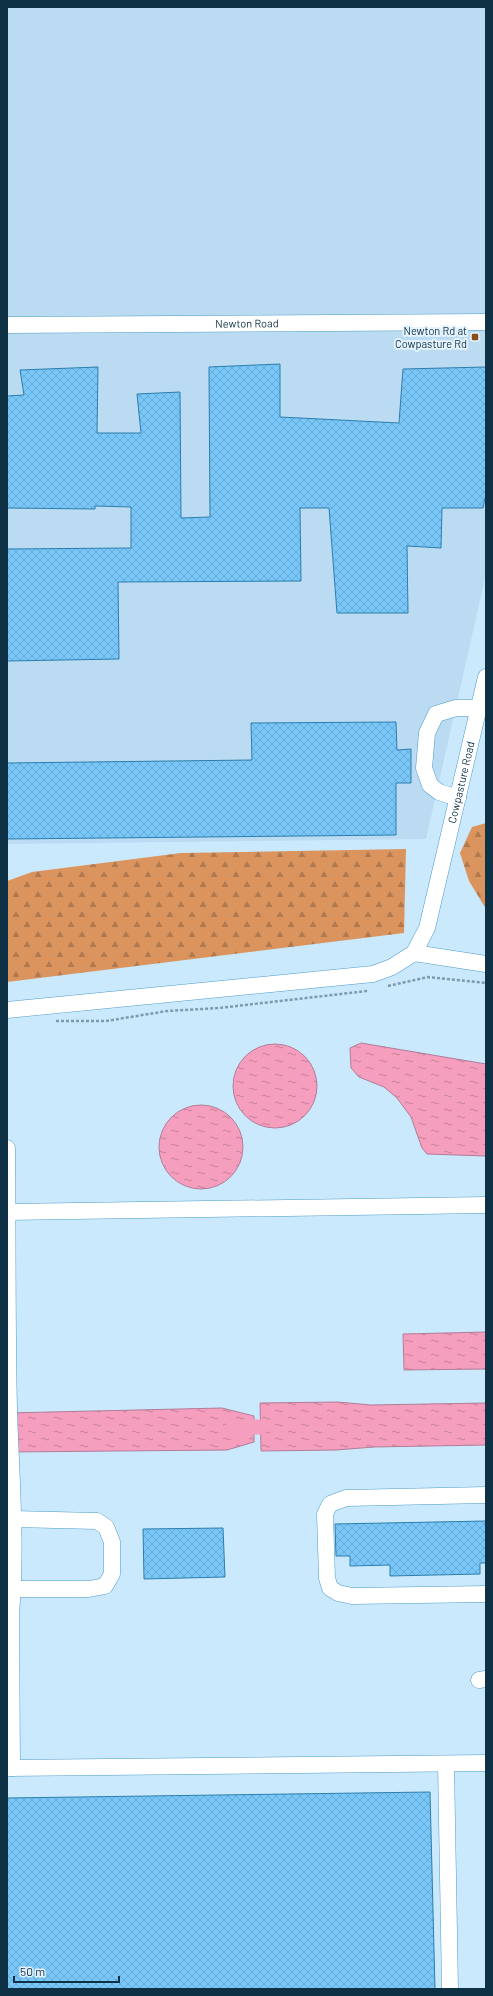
<svg xmlns="http://www.w3.org/2000/svg" width="493" height="1996" font-family="Barlow,sans-serif">
<style>
.built{fill:#badbf1}
.forest{fill:url(#forest-firs)}
.water{fill:url(#water-ripples);stroke:#b17d99}
.lines{fill:none;stroke-linecap:round;stroke-linejoin:round}
.canal{stroke:#f69ebd;stroke-width:15}
.building{fill:url(#building-cross-hatch);stroke:#2c7eac}
.minor-casing{stroke:#4d9ccb;stroke-width:17}
.path{stroke:#7b9baf;stroke-width:2.5;stroke-dasharray:3 2;stroke-linecap:butt}
.minor{stroke:#fff;stroke-width:16}
.poi-dot{fill:#8c4d13;stroke:#e4f3fe;stroke-width:1.5}
.labels{text-anchor:middle;stroke-width:4;stroke-linejoin:round;paint-order:stroke}
.street-label{font-size:11px;fill:#0f3145;stroke:#e4f3fe}
.poi-label{font-size:11px;fill:#0f3145;stroke:#e4f3fe;text-anchor:end}
</style>
<defs>
<pattern id="forest-firs" width="22" height="20" patternUnits="userSpaceOnUse"><rect width="22" height="20" fill="#db945e"/><path d="M5 1l3.5 6h-7zM16 11l3.5 6h-7z" fill="#b0794f"/></pattern>
<pattern id="water-ripples" width="26" height="14" patternUnits="userSpaceOnUse"><rect width="26" height="14" fill="#f69ebd"/><path d="M2 4q2-2 4 0t4 0M15 11q2-2 4 0t4 0" fill="none" stroke="#c6819b"/></pattern>
<pattern id="building-cross-hatch" width="8" height="8" patternUnits="userSpaceOnUse"><rect width="8" height="8" fill="#78c7f8"/><path d="M0 0l8 8M0 8l8-8" fill="none" stroke="#67abd6"/></pattern>
</defs>
<rect width="100%" height="100%" fill="#cbe9fd"/>
<polygon class="built" points="7,7 486,7 486,574 426,839 7,844"/>
<g class="forest">
<polygon points="486,823 486,909 469,881 460,853 472,827"/>
<polygon points="406,849 404,933 7,982 7,881 32,872 181,853"/>
</g>
<g class="water">
<polygon points="361,1043 486,1064 486,1156 427,1154 422,1148 411,1117 397,1098 384,1087 359,1077 351,1068 350,1048"/>
<circle cx="275" cy="1086" r="42"/>
<circle cx="201" cy="1147" r="42"/>
<polygon points="486,1332 486,1369 404,1370 403,1334"/>
<polygon points="338,1402 371,1405 486,1403 486,1445 374,1447 336,1450 261,1451 260,1403"/>
<polygon points="222,1408 254,1416 254,1442 227,1450 7,1452 7,1413"/>
</g>
<g class="lines">
<polyline class="canal" points="233,1427 260,1427"/>
</g>
<g class="building">
<polygon points="280,364 280,417 399,423 403,369 486,367 486,494 483,508 442,508 441,548 407,546 408,613 337,613 329,508 300,508 301,581 118,582 119,659 7,661 7,549 131,548 131,507 95,506 95,509 7,508 7,396 24,395 20,370 98,367 97,433 141,433 137,394 180,392 181,518 210,517 209,367"/>
<polygon points="396,722 397,750 411,749 411,783 396,783 396,835 7,839 7,763 252,760 251,723"/>
<polygon points="486,1521 486,1563 480,1563 480,1574 390,1576 390,1565 350,1566 350,1556 336,1556 335,1524"/>
<polygon points="223,1528 225,1577 144,1579 143,1529"/>
<polygon points="430,1792 435,1989 7,1989 7,1798"/>
</g>
<g class="lines">
<defs>
<g id="minor">
<path id="s1" d="M7,325L486,322"/>
<polyline points="458,798 439,792 430,785 424,768 427,733 436,714 456,708 479,708"/>
<polyline points="414,953 486,964"/>
<path id="s2" d="M7,1010L373,974L392,967L414,953L427,928L486,677"/>
<path d="M7,1148C8,1235 7,1322 9,1409C11,1477 17,1546 11,1614L12,1768"/>
<polyline points="8,1212 486,1205"/>
<polyline points="486,1495 346,1498 330,1504 325,1514 327,1578 330,1588 338,1593 352,1596 486,1594"/>
<polyline points="13,1589 89,1589 105,1586 112,1574 112,1542 106,1527 97,1521 13,1519"/>
<polyline points="479,1680 486,1679"/>
<polyline points="446,1764 450,1989"/>
<polyline points="7,1768 486,1763"/>
</g>
</defs>
<use href="#minor" class="minor-casing"/>
<g class="path">
<polyline points="388,986 428,977 486,983"/>
<polyline points="56,1021 106,1021 167,1011 219,1008 367,991"/>
</g>
<use href="#minor" class="minor"/>
</g>
<rect class="poi-dot" x="471" y="333" width="8" height="8" rx="2"/>
<g class="labels">
<g class="street-label">
<text dy="4" stroke="none"><textPath href="#s1" startOffset="240">Newton Road</textPath></text>
<text dy="4" stroke="none"><textPath href="#s2" startOffset="592">Cowpasture Road</textPath></text>
</g>
<g class="poi-label">
<text x="467" y="335">Newton Rd at<tspan x="467" dy="13">Cowpasture Rd</tspan></text>
</g>
</g>
<rect width="493" height="1996" fill="none" stroke="#0f3145" stroke-width="16"/>
<path d="M14 1976v6h105v-6" fill="none" stroke="#0f3145" stroke-width="2"/>
<text x="20" y="1976" font-size="12" fill="#0f3145" stroke="#e4f3fe" stroke-width="3" paint-order="stroke">50 m</text>
</svg>
